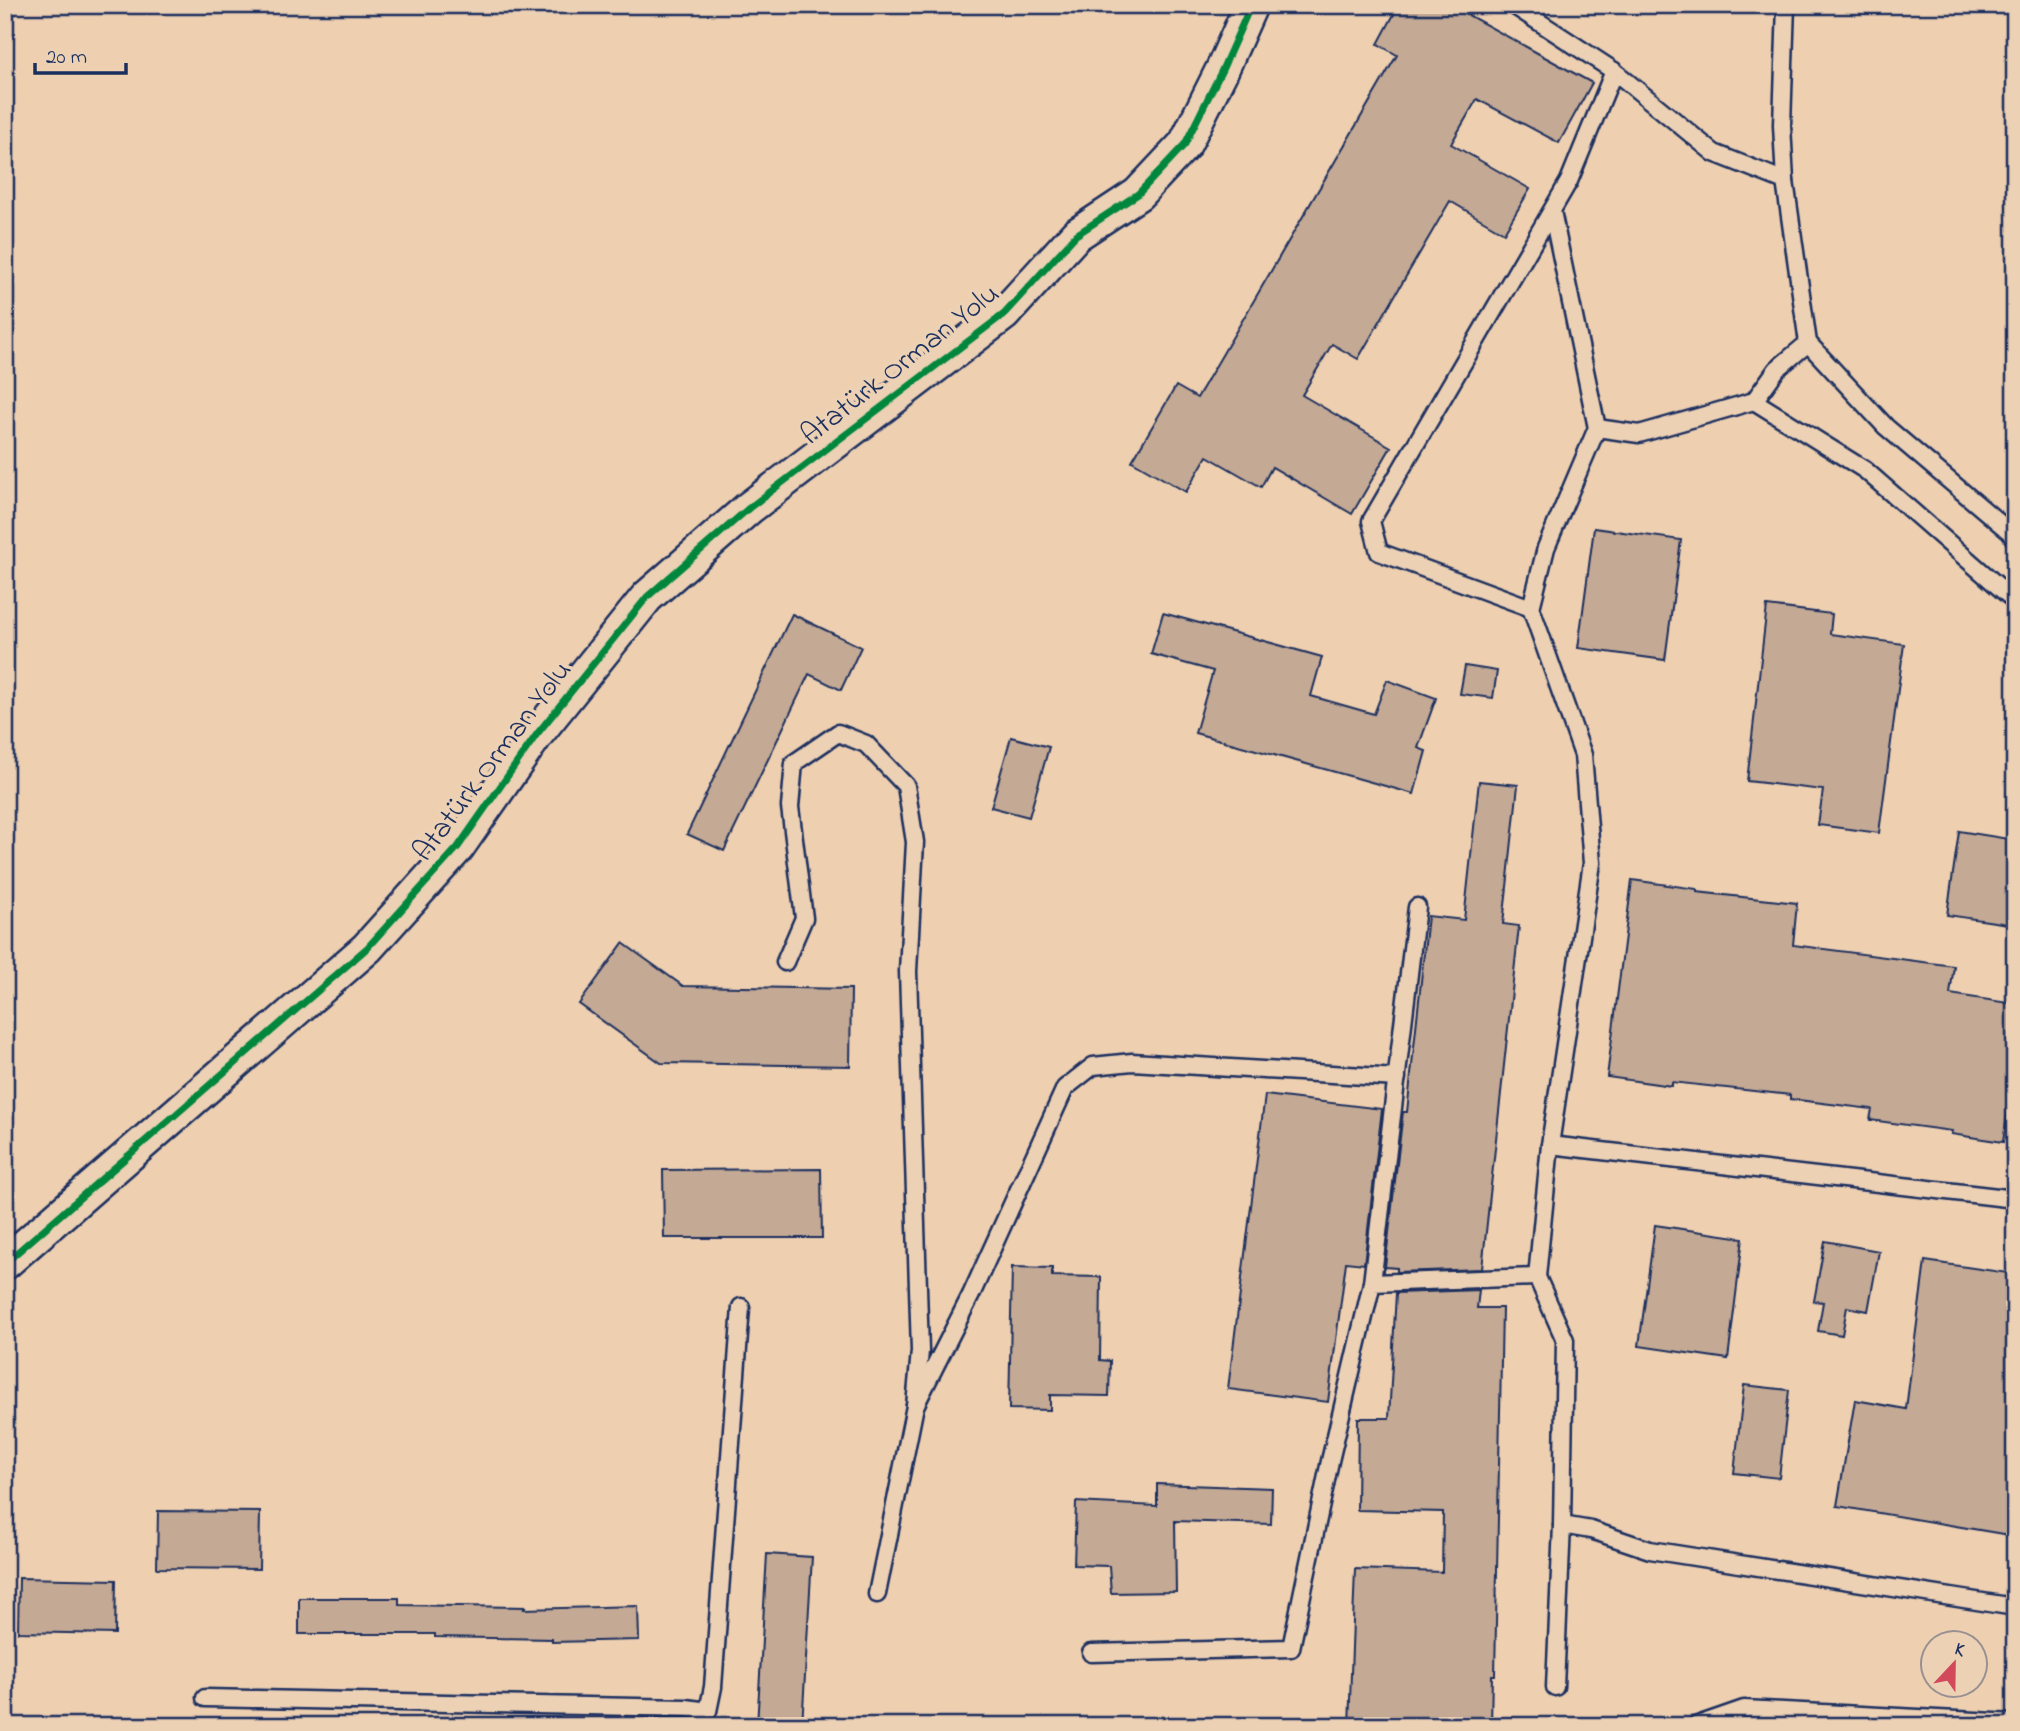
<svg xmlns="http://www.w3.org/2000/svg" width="2020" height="1731" font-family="'Indie Flower',sans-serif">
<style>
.building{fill:#c4a994;stroke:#1b2f5e;stroke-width:2}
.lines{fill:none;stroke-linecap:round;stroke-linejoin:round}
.service-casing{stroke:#1b2f5e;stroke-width:21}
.minor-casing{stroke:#1b2f5e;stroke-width:37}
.service{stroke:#edd1b4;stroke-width:16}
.minor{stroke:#edd1b4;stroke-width:32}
.cycleway-casing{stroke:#edd1b4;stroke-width:11}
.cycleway{stroke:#00873e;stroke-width:7}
.labels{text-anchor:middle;stroke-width:7;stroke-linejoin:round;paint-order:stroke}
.street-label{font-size:30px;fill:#1b2f5e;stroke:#edd1b4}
</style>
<rect width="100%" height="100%" fill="#eed0b1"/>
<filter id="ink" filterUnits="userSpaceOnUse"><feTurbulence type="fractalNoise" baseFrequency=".0143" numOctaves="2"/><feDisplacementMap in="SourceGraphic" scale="14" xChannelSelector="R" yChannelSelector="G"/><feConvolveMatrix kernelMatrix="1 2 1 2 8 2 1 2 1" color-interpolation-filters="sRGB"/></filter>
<g filter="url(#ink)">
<g class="building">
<polygon points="1399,5 1450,5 1592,83 1559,143 1477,99 1451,144 1530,189 1504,233 1450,201 1358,359 1332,344 1302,395 1391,447 1352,514 1272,467 1261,487 1207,456 1186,492 1132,461 1176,386 1197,398 1397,55 1378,44"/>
<polygon points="1594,528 1681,540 1665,660 1578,648"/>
<polygon points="1767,606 1832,614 1830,634 1904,644 1879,833 1818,825 1823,790 1747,781"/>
<polygon points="1163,613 1322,657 1311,696 1374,714 1387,680 1436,698 1418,748 1426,751 1414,794 1195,733 1213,671 1151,654"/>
<polygon points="792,614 861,647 841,690 809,674 724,851 687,834"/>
<polygon points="1465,666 1497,671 1493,698 1460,694"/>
<polygon points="1011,737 1049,747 1029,817 991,807"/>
<polygon points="1479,781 1518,785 1503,924 1519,926 1482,1269 1397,1272 1397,1268 1385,1267 1403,1112 1407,1112 1428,916 1464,920"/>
<polygon points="1959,831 2015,840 2015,925 1947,915"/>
<polygon points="1632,880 1697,889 1697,892 1797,903 1793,945 1954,966 1950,994 2015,1004 2015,1063 2003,1142 1951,1134 1952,1131 1870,1120 1872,1109 1790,1099 1790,1095 1672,1082 1672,1086 1607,1077"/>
<polygon points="623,943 683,986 851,989 850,1066 661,1063 579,1004"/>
<polygon points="1265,1095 1382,1109 1364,1264 1346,1262 1328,1402 1228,1389"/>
<polygon points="821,1169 822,1238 664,1238 663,1170"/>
<polygon points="1655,1225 1743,1238 1728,1359 1639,1346"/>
<polygon points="1825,1241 1879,1251 1868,1311 1847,1307 1842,1335 1818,1331 1823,1302 1814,1301"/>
<polygon points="1925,1261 2015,1274 2015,1536 1837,1506 1855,1400 1906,1409"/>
<polygon points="1012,1267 1052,1268 1052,1276 1101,1277 1100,1360 1110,1361 1109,1396 1050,1395 1050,1410 1009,1409"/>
<polygon points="1479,1290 1477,1308 1502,1308 1495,1675 1492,1675 1491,1726 1349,1726 1355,1569 1442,1572 1443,1512 1357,1510 1358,1418 1389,1418 1396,1293"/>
<polygon points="1744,1385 1789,1390 1779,1478 1734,1473"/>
<polygon points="1157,1484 1272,1488 1271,1524 1175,1521 1176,1592 1111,1593 1109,1566 1074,1565 1076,1502 1157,1506"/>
<polygon points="158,1511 260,1512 259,1569 157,1568"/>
<polygon points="767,1554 812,1557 802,1726 757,1726"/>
<polygon points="19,1578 116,1580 115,1634 18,1632"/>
<polygon points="299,1598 399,1598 399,1605 525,1607 524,1609 638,1606 639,1640 552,1642 552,1639 435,1637 435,1634 299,1634"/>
</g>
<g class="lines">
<defs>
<g id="service">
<polyline points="1513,5 1614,71 1714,153 1785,181"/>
<polyline points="1552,211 1597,428"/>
<polyline points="1808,343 1886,427 2010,532 2015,540"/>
<polyline points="1754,401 1865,470 2015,601"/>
<polyline points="1531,608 1379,552 1371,521 1569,181 1614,71"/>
<polyline points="785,962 804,918 790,807 794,763 838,733 866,744 906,786 915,842 908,971 920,1351 915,1406"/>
<polyline points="1550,1145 2015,1199"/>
<polyline points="1372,1283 1417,907"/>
<polyline points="1562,1525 1591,1530 1650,1550 2015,1607"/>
<polyline points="877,1594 915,1406 971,1295 1065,1088 1093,1066 1132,1062 1397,1078"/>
<polyline points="1091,1653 1291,1648 1330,1461 1372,1283 1537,1277"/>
<polyline points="1555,1687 1562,1525 1565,1340 1537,1277 1550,1145 1592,863 1583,755 1531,608 1546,548 1597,428 1639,434 1754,401 1777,369 1808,343 1785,181 1782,125 1786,5"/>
<polyline points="205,1698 686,1708 708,1711 713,1687 741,1307"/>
<polyline points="1695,1726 1744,1709 2015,1723"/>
</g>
<polyline id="minor" points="5,1263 367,948 458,847 537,734 647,597 749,508 1004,314 1076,235 1138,194 1185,144 1222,70 1251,5"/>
</defs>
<use href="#service" class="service-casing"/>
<use href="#minor" class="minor-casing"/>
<use href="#service" class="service"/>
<use href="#minor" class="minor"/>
<defs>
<polyline id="cycleway" points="5,1263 367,948 458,847 537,734 647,597 749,508 1004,314 1076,235 1138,194 1185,144 1222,70 1251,5"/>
</defs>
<use href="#cycleway" class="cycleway-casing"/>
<use href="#cycleway" class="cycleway"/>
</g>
</g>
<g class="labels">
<g class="street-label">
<text transform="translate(899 363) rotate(-38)" y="10">Atatürk Orman Yolu</text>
<text transform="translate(491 760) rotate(-53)" y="10">Atatürk Orman Yolu</text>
</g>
</g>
<rect width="2020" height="1731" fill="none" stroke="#edd1b4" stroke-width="28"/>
<rect x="14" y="14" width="1992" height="1703" fill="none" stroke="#1b2f5e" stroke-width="2.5" filter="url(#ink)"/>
<g transform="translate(1954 1664) rotate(22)"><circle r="33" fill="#edd1b4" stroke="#999092" stroke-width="2"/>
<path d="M0-5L12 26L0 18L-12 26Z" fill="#d1495b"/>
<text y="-10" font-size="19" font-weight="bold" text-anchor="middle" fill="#1b2f5e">K</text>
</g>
<path d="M35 63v10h91v-10" fill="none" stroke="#1b2f5e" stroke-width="3.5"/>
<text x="46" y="63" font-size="21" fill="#1b2f5e" stroke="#edd1b4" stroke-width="5" paint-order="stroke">20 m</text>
</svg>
